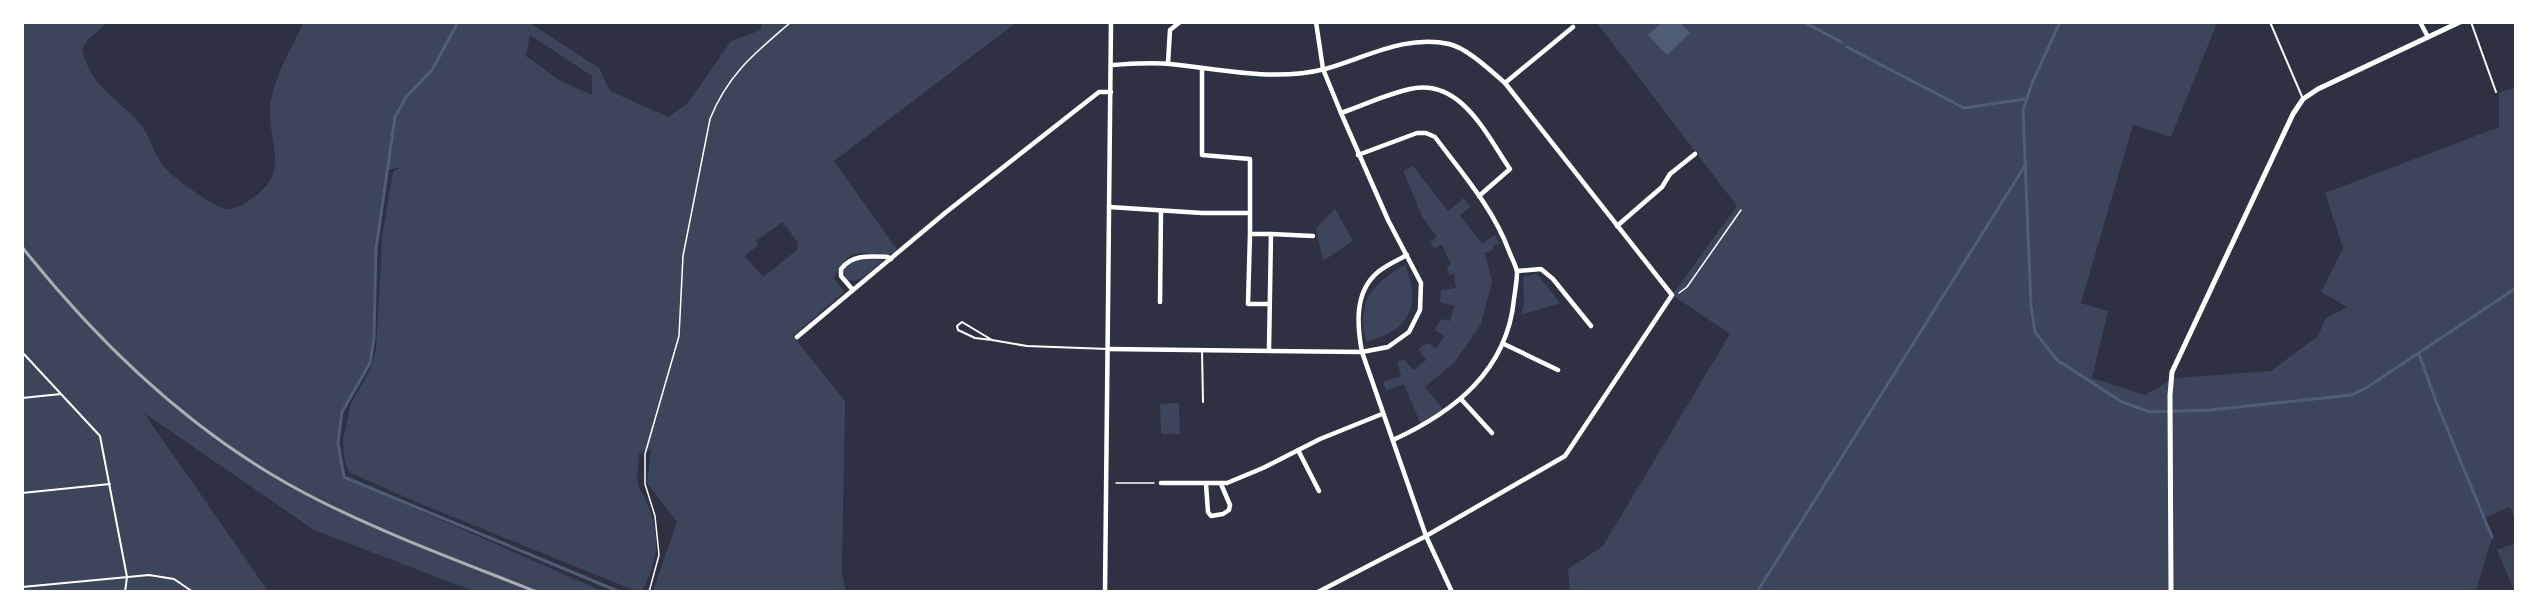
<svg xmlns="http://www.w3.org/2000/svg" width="2538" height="614" font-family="'Source Sans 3',sans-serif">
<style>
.green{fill:#3c4559;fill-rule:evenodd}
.water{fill:#4f5d75}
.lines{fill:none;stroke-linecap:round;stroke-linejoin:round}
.stream{stroke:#4f5d75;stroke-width:3}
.path{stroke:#fff;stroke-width:1.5}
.service{stroke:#fff;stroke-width:2}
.minor{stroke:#fff;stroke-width:4.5}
.tertiary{stroke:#fff;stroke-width:5}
.rail{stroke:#abadb3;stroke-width:3}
</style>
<rect width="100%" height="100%" fill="#2d3142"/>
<g class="green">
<path d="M22,23H107L87,40L82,50C93,92 120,97 143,128C151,139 154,153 162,164C169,175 212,206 225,209C238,212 263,192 270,181C282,160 268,130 270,108C273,78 291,49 303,23H530L599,68L610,91L668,117L687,104L731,41L761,30L762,23H1016L834,161L897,250C875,267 854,232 834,278L844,292L793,336L845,401L842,574L846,591H653L677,522L647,483L651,449L639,454C639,463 636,474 638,483C638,489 644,495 646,500C660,535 660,558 642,591H636L416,502L349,472L344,457L343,440L351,403L370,370L376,350L382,238L393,171L402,167L387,170L376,249L374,338L370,363L342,412L338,443L344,477L602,591H474L439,578L314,530L144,413L268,591H23ZM530,35L592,76V95L559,80L526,56ZM783,222L798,243L797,250L763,277L745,256L758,245L756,241Z"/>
<polygon points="1597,23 1661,23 1649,35 1690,33 1681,23 2217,23 2171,137 2133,125 2081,303 2108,311 2092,378 2145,395 2174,378 2271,371 2318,336 2325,319 2347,307 2321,292 2343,248 2325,193 2499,127 2499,93 2515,87 2515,519 2510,507 2484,518 2492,537 2476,591 1570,592 1568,569 1603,546 1730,334 1672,295 1737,206"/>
<polygon points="1413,166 1448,211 1464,198 1470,207 1460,215 1482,244 1495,235 1500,244 1494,245 1493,250 1485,253 1492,282 1481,324 1454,363 1425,387 1443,409 1421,425 1404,384 1386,391 1383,382 1401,376 1397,362 1404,359 1413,370 1426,360 1418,349 1427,343 1437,348 1444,336 1435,330 1441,319 1450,321 1454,306 1440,302 1441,290 1456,288 1454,274 1449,275 1447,267 1451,264 1442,245 1434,248 1430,242 1437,237 1422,216 1403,171"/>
<polygon points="1335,209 1353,241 1323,261 1316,228"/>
<path d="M868,259L881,260L882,262C872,269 859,285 847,280L843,269L856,260Z"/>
<path d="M1405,265C1422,306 1409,331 1366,342C1356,302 1371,284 1405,265Z"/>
<polygon points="1537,274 1560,303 1521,315 1524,303 1523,277"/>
<polygon points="1179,403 1180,434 1161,434 1160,404"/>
<polygon points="2515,543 2516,591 2515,592 2497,550"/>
</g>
<polygon class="water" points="1661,23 1681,23 1690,33 1667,55 1648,35"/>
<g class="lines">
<g class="stream">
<polyline points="458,22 432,70 406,97 395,117 376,249 374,338 370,363 342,412 338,443 344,477 620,592"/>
<polyline points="1804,22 1841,42"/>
<polyline points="2060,22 2032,83 2023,110 2031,306 2035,332 2057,360 2122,402 2150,412 2210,410 2351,395 2366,388 2516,288"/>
<polyline points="1847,47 1964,108 2025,99"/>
<polyline points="2419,354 2437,404 2492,537"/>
<polyline points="1757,592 2026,164"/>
</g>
<g class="path">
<polyline points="1679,293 1687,287 1741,210"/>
<polyline points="1116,483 1154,483"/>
<path d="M649,592L659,555L655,516L645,484V454L679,336L683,256L710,119C728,74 755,53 791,22"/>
</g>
<g class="service">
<polyline points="2270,22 2303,99"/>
<polyline points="2471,22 2496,92"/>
<polyline points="992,340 975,338 958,330 957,326 962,322 992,340 1027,346 1108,349"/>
<polyline points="1202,350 1203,402"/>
<polyline points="22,352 100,436 127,577 125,592"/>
<polyline points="22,398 61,394"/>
<polyline points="22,493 110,484"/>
<polyline points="22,587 149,575 174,579 193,592"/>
</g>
<g class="minor">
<polyline points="2420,22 2428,37"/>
<polyline points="1168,63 1170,30 1180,22"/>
<path d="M1111,65C1130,64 1151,62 1170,64C1222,69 1274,82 1325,69C1365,58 1406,34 1449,44C1467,48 1490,70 1505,83L1672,295L1565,456L1426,536L1318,592"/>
<polyline points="1202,68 1202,155 1250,159 1250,234"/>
<polyline points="1505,83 1573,27"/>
<path d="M1341,113C1364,105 1387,94 1410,89C1461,77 1487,136 1510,169L1479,196"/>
<path d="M1358,155L1417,133H1426L1435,137C1462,173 1493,208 1509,251C1511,257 1516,265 1517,272C1517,281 1515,291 1514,299C1507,371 1454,412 1393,440"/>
<polyline points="1109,207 1202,213 1248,213"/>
<polyline points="1617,226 1662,187 1670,174 1695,154"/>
<polyline points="1271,234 1313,236"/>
<path d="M1407,255C1398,260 1386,265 1378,272C1354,292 1357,325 1362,352L1426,536L1452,592"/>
<polyline points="1517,271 1541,269 1553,279 1591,326"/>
<path d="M852,289L841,276V269C852,254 870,256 888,257L891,259"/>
<polyline points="1160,302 1161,211"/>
<polyline points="797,337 945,213 1099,92 1111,92"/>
<polyline points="1504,344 1558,370"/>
<polyline points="1108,349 1362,352 1388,347 1409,332 1420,310 1421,283 1388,220 1341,113 1323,69 1316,22"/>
<polyline points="1269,350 1271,234 1250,234 1248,304 1270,304"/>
<polyline points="1461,399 1492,433"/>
<polyline points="1298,450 1319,491"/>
<polyline points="1161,483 1227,483 1263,468 1320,439 1382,414"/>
<polyline points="1206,484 1208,512 1211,516 1223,514 1229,510 1230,505 1221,484"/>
<polyline points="1105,592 1111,22"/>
</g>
<polyline class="tertiary" points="2171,592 2170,395 2172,372 2293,114 2303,99 2318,89 2460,22"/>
<path class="rail" d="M22,247C104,350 201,442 320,501C390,536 464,563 537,592"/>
</g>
<rect width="2538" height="614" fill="none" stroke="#ffffff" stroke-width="48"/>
</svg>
